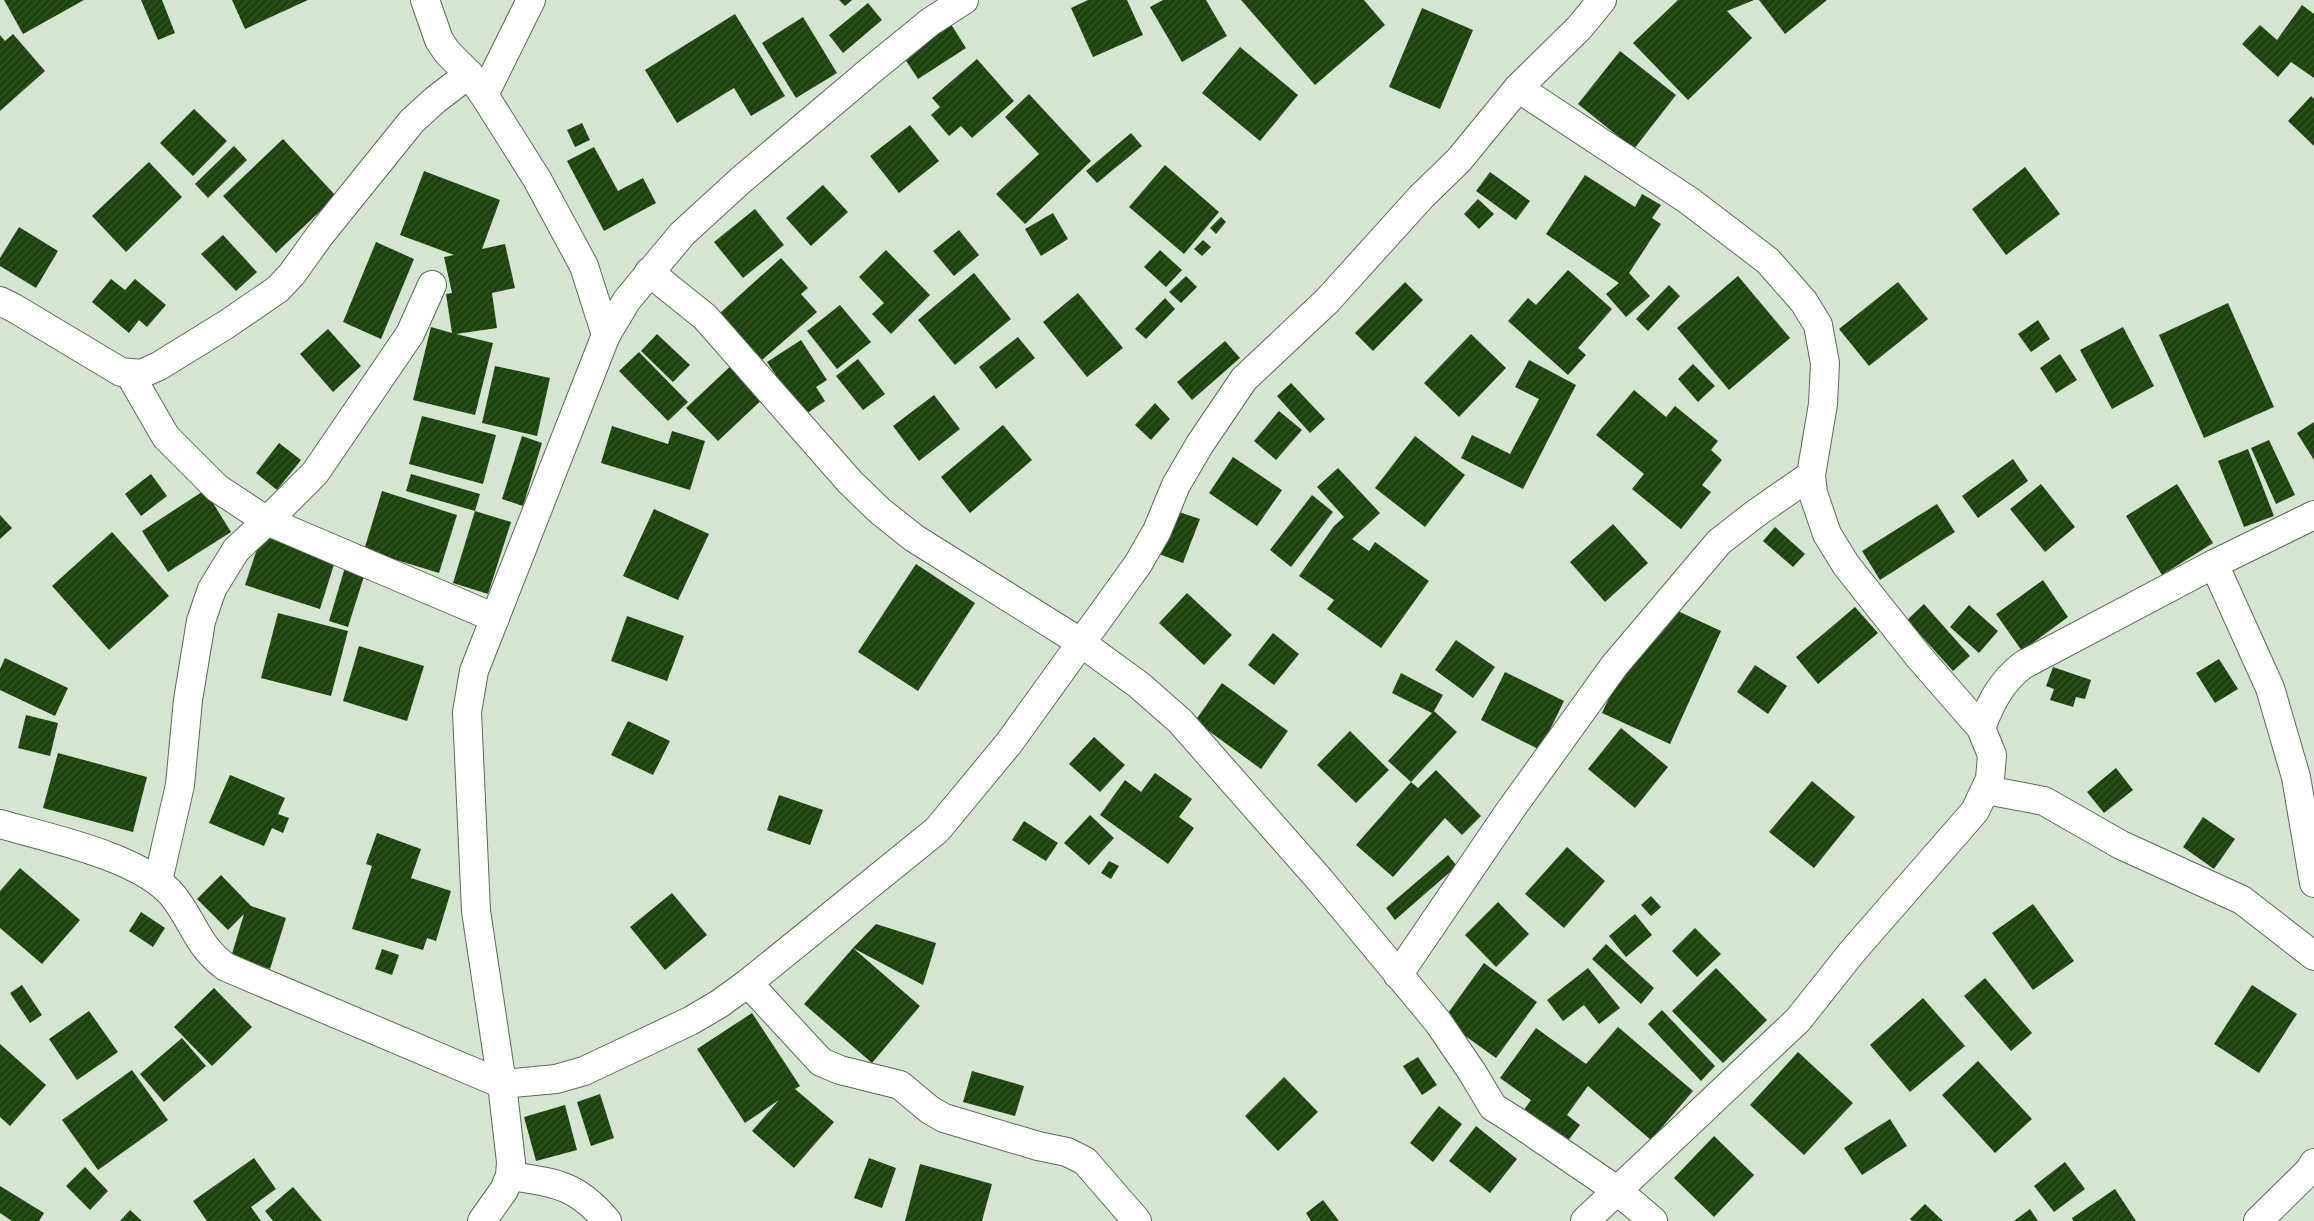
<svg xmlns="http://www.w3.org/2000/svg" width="2314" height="1221" font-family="'IBM Plex Serif',serif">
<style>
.building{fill:url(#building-hatch)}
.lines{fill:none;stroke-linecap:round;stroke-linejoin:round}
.minor-casing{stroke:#5d695a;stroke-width:30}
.minor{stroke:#fff;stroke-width:28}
</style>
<defs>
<pattern id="building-hatch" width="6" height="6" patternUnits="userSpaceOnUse" patternTransform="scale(1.25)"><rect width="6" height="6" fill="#1b430c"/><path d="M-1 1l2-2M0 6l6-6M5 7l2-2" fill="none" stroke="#345627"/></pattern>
</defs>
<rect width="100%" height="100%" fill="#d6e4d2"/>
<g class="building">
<polygon points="4,0 84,0 23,34"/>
<polygon points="141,0 162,0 175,33 158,40"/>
<polygon points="232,0 308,0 245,29"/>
<polygon points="839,0 852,0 845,6"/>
<polygon points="1088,0 1127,0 1143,35 1093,57 1071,8"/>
<polygon points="1163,0 1206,0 1227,36 1182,62 1150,7"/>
<polygon points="1241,0 1364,0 1385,25 1315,85"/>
<polygon points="1678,0 1754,0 1727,11 1752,38 1688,100 1633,43"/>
<polygon points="1759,0 1827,0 1785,34"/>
<polygon points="868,3 882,20 843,53 829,35"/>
<polygon points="2302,5 2314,14 2314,78 2291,62 2278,77 2242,44 2260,25 2277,40"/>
<polygon points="1422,8 1473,30 1440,109 1389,87"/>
<polygon points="735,14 785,96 751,116 734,88 677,123 645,70"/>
<polygon points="803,17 837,73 796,98 762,43"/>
<polygon points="949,21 966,48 918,79 901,53"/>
<polygon points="13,34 45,71 0,111 0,35 5,41"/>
<polygon points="1240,47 1298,95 1260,141 1202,93"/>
<polygon points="1620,51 1676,95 1634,149 1578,104"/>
<polygon points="977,59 1014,101 972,138 961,126 949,136 931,115 940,107 932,98"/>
<polygon points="1029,94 1091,161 1025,224 996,194 1039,154 1005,117"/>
<polygon points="2311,96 2314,99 2314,146 2288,121"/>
<polygon points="194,109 227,141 193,176 160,143"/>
<polygon points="582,123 590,140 575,147 567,130"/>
<polygon points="910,125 939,161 899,193 870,156"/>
<polygon points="1131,133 1142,146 1097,183 1086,171"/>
<polygon points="283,139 336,196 276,253 223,196"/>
<polygon points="234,146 247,160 208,198 195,184"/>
<polygon points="594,147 618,191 643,178 656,203 604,231 567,161"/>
<polygon points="149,162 182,197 126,252 92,216"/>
<polygon points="1165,165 1219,212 1184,254 1129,207"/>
<polygon points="2025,167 2060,214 2006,255 1972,209"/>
<polygon points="424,171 500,200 482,249 505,244 515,288 492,293 497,328 456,334 493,343 475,415 413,400 431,327 452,333 446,294 452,293 444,257 454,255 400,235"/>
<polygon points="1490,172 1530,201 1516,220 1476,191"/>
<polygon points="1585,175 1635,207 1642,194 1661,205 1652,218 1661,224 1629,273 1650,296 1626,317 1606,294 1619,283 1546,234"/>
<polygon points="823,185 848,212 811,246 786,218"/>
<polygon points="1478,199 1494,214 1479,229 1464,214"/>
<polygon points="755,209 784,245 743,278 714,242"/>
<polygon points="1053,213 1068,239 1041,256 1025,229"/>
<polygon points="1221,217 1226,222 1216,234 1210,228"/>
<polygon points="19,227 58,251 36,288 0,266 0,258"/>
<polygon points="959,230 979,255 954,276 933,251"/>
<polygon points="223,235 257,272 236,291 201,254"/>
<polygon points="1203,240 1211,247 1202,256 1194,249"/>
<polygon points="376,242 414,259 381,339 343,322"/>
<polygon points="886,250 930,295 891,334 872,314 884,303 859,277"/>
<polygon points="1160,250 1182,270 1166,287 1144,267"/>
<polygon points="781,258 808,288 801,294 817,312 762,360 720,313"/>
<polygon points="1568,270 1612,309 1578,348 1586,355 1568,375 1508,321 1528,298 1536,305"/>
<polygon points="974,273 1011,319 955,365 918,320"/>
<polygon points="1186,276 1197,287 1181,303 1169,292"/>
<polygon points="1738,276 1790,338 1729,390 1677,328"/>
<polygon points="111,279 125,290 135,279 166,305 147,327 139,320 129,333 92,302"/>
<polygon points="1405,282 1423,300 1373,351 1355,333"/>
<polygon points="1898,282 1928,319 1869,366 1839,329"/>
<polygon points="1669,285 1680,296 1648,331 1636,319"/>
<polygon points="1078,293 1123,348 1087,377 1043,322"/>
<polygon points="1165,298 1175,309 1146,339 1135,329"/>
<polygon points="2228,303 2274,407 2204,438 2159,335"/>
<polygon points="840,305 871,342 837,369 807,331"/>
<polygon points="2038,320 2050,339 2031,352 2018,334"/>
<polygon points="2123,327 2154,386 2112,409 2080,350"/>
<polygon points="328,329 361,366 333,392 300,354"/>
<polygon points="657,334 690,365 673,382 641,351"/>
<polygon points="1471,334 1506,368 1459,417 1424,383"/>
<polygon points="1018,337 1035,358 996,389 979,367"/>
<polygon points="801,340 827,380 816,387 825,401 803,416 767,362"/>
<polygon points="1225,341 1240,358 1192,400 1177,382"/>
<polygon points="639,352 688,402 668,421 619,371"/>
<polygon points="2060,354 2077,380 2056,393 2040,368"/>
<polygon points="858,359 885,394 863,410 836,376"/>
<polygon points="1529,360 1576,385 1523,489 1461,458 1472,435 1510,454 1539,399 1515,387"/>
<polygon points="736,361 768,394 718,441 686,408"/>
<polygon points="1693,364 1715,386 1698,402 1678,379"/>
<polygon points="495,366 550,378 537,436 482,423"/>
<polygon points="1291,383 1325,419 1310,433 1277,396"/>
<polygon points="1634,390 1666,417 1675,406 1718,441 1711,450 1722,460 1702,485 1711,492 1681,529 1632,489 1644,474 1596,435"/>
<polygon points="934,395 960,429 919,461 893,426"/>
<polygon points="1155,403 1170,419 1151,440 1135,425"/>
<polygon points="1279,411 1302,430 1276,460 1254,441"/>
<polygon points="422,416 496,435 483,484 409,464"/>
<polygon points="2314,422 2314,460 2297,433"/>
<polygon points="1003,425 1032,460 970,513 941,477"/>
<polygon points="612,426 668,444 672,431 705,441 690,490 601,463"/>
<polygon points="522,436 542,443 523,506 502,499"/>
<polygon points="1415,436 1465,475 1425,527 1375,488"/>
<polygon points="2269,440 2295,495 2276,504 2251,448"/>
<polygon points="279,443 301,460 277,490 256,473"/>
<polygon points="2248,449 2274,516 2244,527 2218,461"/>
<polygon points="1233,457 1282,490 1257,526 1209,493"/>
<polygon points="2013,459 2028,481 1978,518 1962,496"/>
<polygon points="1338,468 1380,513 1352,539 1369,551 1375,542 1429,581 1381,648 1327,609 1334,600 1299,576 1334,526 1344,517 1317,487"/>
<polygon points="151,474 167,496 141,516 125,494"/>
<polygon points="411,474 480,494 475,511 406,491"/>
<polygon points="2041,484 2075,527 2045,552 2010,509"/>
<polygon points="2177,484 2213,543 2162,575 2126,516"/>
<polygon points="205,490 231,532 168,572 142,531"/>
<polygon points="382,491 457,515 439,573 364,550"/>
<polygon points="1312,495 1333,512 1291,567 1270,550"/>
<polygon points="1937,504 1955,532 1880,580 1862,551"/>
<polygon points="654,509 709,534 678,600 623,576"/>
<polygon points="475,511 511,522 488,594 453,583"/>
<polygon points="1176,511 1200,519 1183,563 1159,554"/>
<polygon points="0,515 12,528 0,539"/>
<polygon points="1613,524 1648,563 1605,602 1570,562"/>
<polygon points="1775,527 1805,554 1793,567 1763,541"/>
<polygon points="263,531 337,555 320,609 245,585"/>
<polygon points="112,532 169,596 109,650 52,586"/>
<polygon points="346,564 366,570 348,627 329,621"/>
<polygon points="916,564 975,603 918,691 858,652"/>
<polygon points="2043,580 2068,617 2022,651 1996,614"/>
<polygon points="1187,593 1232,635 1204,665 1159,623"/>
<polygon points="1654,600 1721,631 1670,744 1602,713"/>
<polygon points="1924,604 1970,656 1953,671 1907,620"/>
<polygon points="1969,605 1998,631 1979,653 1950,627"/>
<polygon points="1855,607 1878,633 1818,684 1796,657"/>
<polygon points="278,613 348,631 331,696 261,678"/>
<polygon points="627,616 684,636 667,681 611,661"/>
<polygon points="1273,633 1299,654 1274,685 1248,665"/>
<polygon points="1456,640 1495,667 1473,698 1435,670"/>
<polygon points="359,646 424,666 407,721 343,701"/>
<polygon points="5,658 68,688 55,716 0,690 0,669"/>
<polygon points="2219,659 2238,689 2215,703 2196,673"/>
<polygon points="1755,665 1787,686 1768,714 1737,692"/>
<polygon points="2053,667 2091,680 2085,699 2076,697 2073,707 2050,700 2054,689 2046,686"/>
<polygon points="1505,672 1564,701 1540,750 1481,720"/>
<polygon points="1401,673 1443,695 1434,711 1457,732 1411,782 1388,761 1432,713 1392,693"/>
<polygon points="1222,683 1288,731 1261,769 1195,721"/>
<polygon points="26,715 58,723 50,756 18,748"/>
<polygon points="628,721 670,741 653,775 611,755"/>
<polygon points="1621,728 1668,767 1635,808 1588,769"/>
<polygon points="1350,731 1389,770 1356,803 1317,765"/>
<polygon points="1094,737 1125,765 1100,792 1069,764"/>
<polygon points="58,753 147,777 133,832 43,808"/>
<polygon points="2116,768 2133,790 2104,813 2087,792"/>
<polygon points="1436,770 1481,816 1462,835 1445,818 1393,877 1356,845 1411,782 1418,788"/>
<polygon points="1155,773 1192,799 1179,817 1194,828 1168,864 1100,815 1125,780 1141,792"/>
<polygon points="230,775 285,798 278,814 289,818 283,833 272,828 264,846 209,823"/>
<polygon points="1812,781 1855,817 1814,868 1769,832"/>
<polygon points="779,795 823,810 810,845 767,830"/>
<polygon points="1090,815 1114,838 1089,865 1064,843"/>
<polygon points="2203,817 2235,839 2214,869 2183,847"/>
<polygon points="1024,821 1058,843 1046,861 1012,840"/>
<polygon points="377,833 421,849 411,878 451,891 436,941 427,938 423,950 352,929 372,866 366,864"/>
<polygon points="1567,847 1605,881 1564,928 1525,894"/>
<polygon points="1448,855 1457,866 1395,920 1386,908"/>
<polygon points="1109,861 1119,866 1111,879 1101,873"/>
<polygon points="20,868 80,920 42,964 0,928 0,891"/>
<polygon points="221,875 251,906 286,918 270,969 231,957 244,914 228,930 197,899"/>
<polygon points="672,893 707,935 665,970 630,927"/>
<polygon points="1651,896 1661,907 1651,916 1641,905"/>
<polygon points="1498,902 1529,934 1496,967 1465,935"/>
<polygon points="2033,904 2074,961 2033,990 1992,933"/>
<polygon points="141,912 165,928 153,947 129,931"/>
<polygon points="1635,914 1652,935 1626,957 1609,936"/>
<polygon points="876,924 936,943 923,985 853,948 920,1006 872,1063 804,1004 853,948"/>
<polygon points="1695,928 1721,954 1697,977 1672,951"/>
<polygon points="1606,944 1654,988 1641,1004 1592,959"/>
<polygon points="382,949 399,955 392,975 375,969"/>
<polygon points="1484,963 1537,1002 1496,1058 1443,1020"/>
<polygon points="1588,968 1620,1008 1599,1024 1584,1005 1563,1021 1547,1000"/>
<polygon points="1716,968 1767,1020 1723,1063 1672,1011"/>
<polygon points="1985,978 2032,1033 2011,1051 1964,996"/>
<polygon points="22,985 42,1015 30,1023 10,993"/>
<polygon points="2252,985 2297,1014 2259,1073 2214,1044"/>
<polygon points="214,988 252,1027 212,1066 174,1027"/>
<polygon points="1923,998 1965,1046 1910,1092 1870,1045"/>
<polygon points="1662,1010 1715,1066 1701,1081 1648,1024"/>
<polygon points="89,1011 118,1052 77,1080 49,1039"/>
<polygon points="752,1013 800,1086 795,1089 834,1122 794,1168 752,1131 779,1100 745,1123 697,1049"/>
<polygon points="1618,1027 1693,1091 1651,1140 1588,1086 1567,1115 1580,1125 1564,1146 1521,1114 1531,1100 1500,1078 1536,1028 1586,1064"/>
<polygon points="182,1038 206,1066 164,1102 140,1074"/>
<polygon points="0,1044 46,1085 10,1126 0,1117"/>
<polygon points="1798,1052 1853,1103 1804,1155 1750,1105"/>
<polygon points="1418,1057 1437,1085 1422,1095 1403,1066"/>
<polygon points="1978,1061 2032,1119 1995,1153 1942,1095"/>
<polygon points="132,1070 168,1120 98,1170 62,1120"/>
<polygon points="972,1071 1024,1086 1015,1116 963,1102"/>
<polygon points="1284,1077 1318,1112 1278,1151 1245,1116"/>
<polygon points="600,1094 614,1138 591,1146 577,1102"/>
<polygon points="565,1105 577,1150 536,1161 524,1117"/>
<polygon points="1439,1106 1462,1124 1433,1162 1410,1143"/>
<polygon points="1890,1119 1907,1146 1862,1175 1844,1148"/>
<polygon points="1476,1126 1517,1159 1490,1193 1449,1161"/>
<polygon points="1714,1136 1754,1175 1714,1217 1674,1178"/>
<polygon points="254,1158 276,1189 251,1207 261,1221 207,1221 193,1201"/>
<polygon points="869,1158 896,1168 882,1208 854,1198"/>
<polygon points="2065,1162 2085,1189 2054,1212 2034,1186"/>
<polygon points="920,1164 992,1184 982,1221 905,1221"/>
<polygon points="85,1167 108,1191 90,1210 66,1186"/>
<polygon points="0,1186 44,1213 39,1221 12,1221 0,1213"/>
<polygon points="293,1187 322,1221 273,1221 265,1211"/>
<polygon points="2115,1189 2136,1221 2073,1221 2072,1218"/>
<polygon points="1323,1200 1339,1221 1311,1221 1306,1213"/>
<polygon points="1925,1204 1943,1221 1912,1221 1910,1219"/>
<polygon points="2030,1209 2038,1221 2014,1221"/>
<polygon points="130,1210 142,1221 120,1221"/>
</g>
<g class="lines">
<defs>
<g id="minor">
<polyline points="425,0 439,40 447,52 469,74 484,95 537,179 584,266 606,335"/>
<polyline points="1518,88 1688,200 1768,261 1804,302 1818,325 1825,363 1823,404 1811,475 1813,493 1827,534 1846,565 1919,657 1981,728 1992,755 1990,779 1975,811 1852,952 1798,1020 1585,1221"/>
<polyline points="484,95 531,0"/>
<polyline points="649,272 705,317 850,482 880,511 914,538 1080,642 1139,685 1180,721 1320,880 1438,1022 1472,1072 1493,1107 1517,1122 1618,1191 1653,1221"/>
<polyline points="0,301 14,308 121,372 141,374 159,366 227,324 278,289 292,274 320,235 412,121 435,100 469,74"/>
<polyline points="129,373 166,437 217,488 267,521 495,618"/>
<polyline points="2214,564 2270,688 2296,777 2314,883"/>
<path d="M1981,728C1991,702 2001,682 2023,665L2214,564L2314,515"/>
<polyline points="1986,790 2044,801 2121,845 2242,900 2314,956"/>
<path d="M0,824C48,838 143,857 174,897C194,923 198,947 226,967L502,1084L556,1079L584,1071L690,1021L719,1004L748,983L937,830L1009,743L1138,564L1157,531L1176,485L1200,444L1244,379L1327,301L1421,197L1459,160L1518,88L1579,28L1602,0"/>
<polyline points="158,881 180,785 188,700 201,621 212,589 236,550 267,521 315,473 410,334 432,285"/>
<polyline points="1398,975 1509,812 1614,666 1719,542 1755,514 1811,475"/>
<polyline points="748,983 821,1062 840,1070 900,1085 930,1110 944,1118 1038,1146 1067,1152 1085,1161 1137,1221"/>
<path d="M510,1176C555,1183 576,1184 607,1221"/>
<polyline points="482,1221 504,1190 510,1176 511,1162 502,1084 476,911 467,712 474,671 606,335 627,300 682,234 741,180 870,71 930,22 964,0"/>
<polyline points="2258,1221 2309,1171 2314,1163"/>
</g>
</defs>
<use href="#minor" class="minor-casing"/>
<use href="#minor" class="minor"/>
</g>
</svg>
